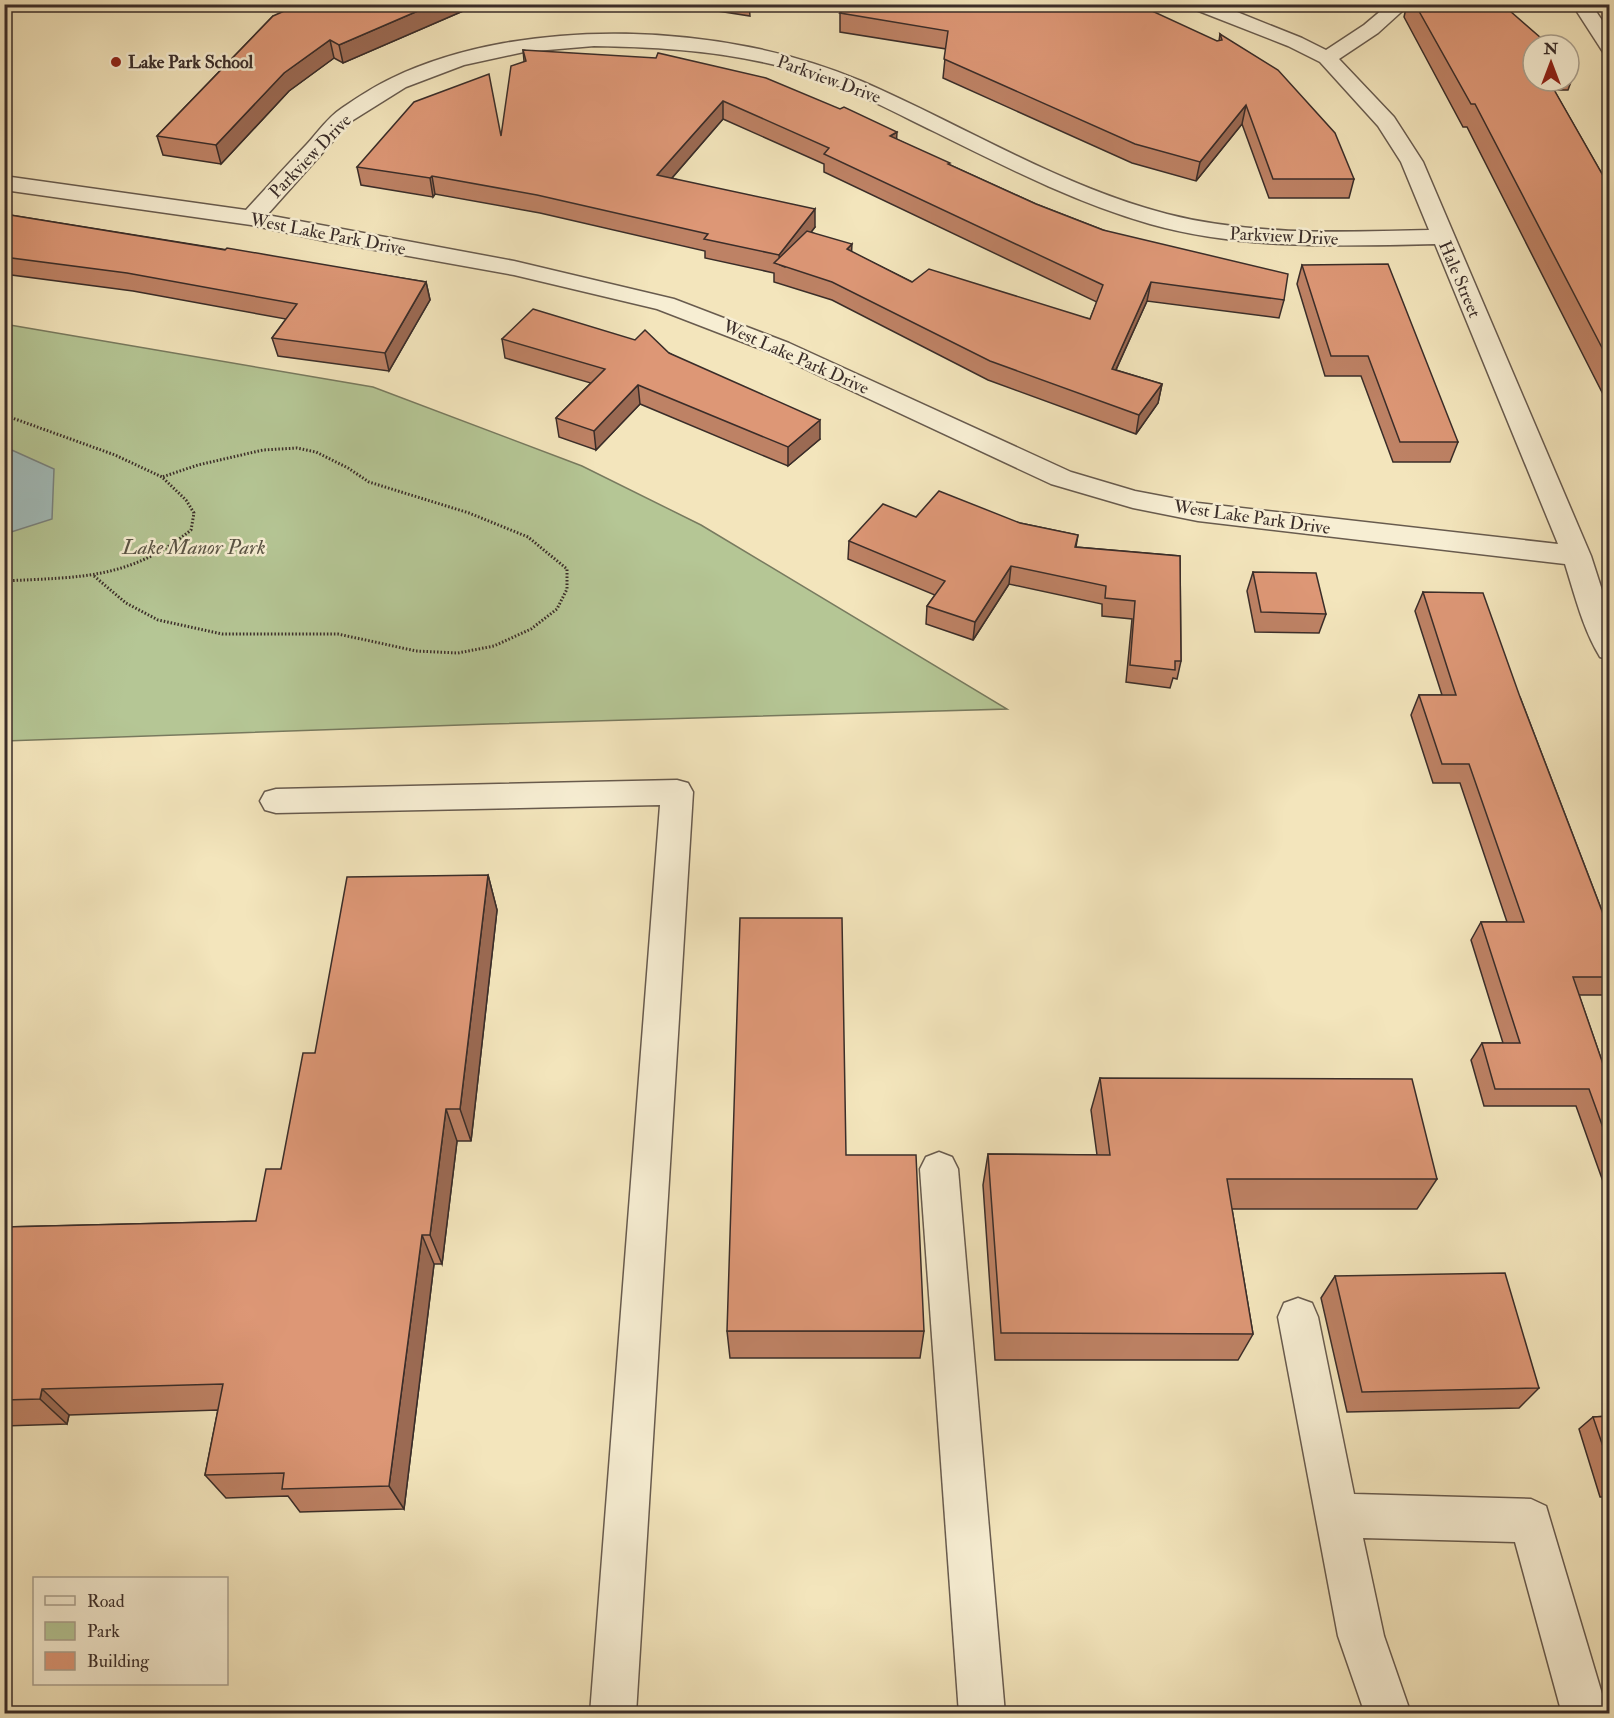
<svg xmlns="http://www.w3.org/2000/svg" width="1614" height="1718" font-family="'IM FELL Double Pica',serif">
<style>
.green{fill:#b5c695;stroke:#787a5f;stroke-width:1.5}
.water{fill:#a1bcbb;stroke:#788381;stroke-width:1.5}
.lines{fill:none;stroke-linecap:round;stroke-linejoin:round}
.minor-casing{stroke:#685b4e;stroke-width:3}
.path-far1{stroke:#3a2d29;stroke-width:2;stroke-dasharray:1 2;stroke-linecap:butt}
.path{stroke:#3a2d29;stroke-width:3;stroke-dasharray:1.5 2;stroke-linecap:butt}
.minor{fill:#f7eed3;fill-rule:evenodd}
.wall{fill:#be8265;stroke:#3a2d29;stroke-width:1.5;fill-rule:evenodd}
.shaded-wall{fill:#9b6a53;stroke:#3a2d29;stroke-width:1.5}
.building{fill:#dd9776;stroke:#3a2d29;stroke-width:1.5}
.poi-dot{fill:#8f2418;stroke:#f7eed3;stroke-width:2}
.labels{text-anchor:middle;stroke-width:5;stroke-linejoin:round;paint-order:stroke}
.far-poi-label{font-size:18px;font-weight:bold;fill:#3a2d29;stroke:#f7eed3;text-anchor:start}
.far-street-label{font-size:18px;fill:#3a2d29;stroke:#f7eed3}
.park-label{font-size:21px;font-style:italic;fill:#595344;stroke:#f7eed3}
</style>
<rect width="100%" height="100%" fill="#f3e5bc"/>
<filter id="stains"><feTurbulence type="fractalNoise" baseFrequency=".00333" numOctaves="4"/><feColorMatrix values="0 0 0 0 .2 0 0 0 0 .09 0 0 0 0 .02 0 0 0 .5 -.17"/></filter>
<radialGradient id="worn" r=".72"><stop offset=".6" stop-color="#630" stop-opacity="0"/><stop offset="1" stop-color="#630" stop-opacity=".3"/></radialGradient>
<polygon class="green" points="4,324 373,387 582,466 701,525 1007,709 490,724 5,741"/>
<polygon class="water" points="5,447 54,469 52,519 5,534"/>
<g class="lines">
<defs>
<g id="minor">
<path d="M1189,4H1217L1302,38L1326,50L1364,25L1389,4H1410L1378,33L1339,59L1394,117L1423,162L1591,556L1610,615V660L1600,657C1583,629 1575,596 1565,564L1198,521L1133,508L1051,484L771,353L657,309L514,275L325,241L251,225L4,190V176L246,210C266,188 286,166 307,144C318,132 328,117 342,108C358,97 375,86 392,78C526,14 726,23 861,81C963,125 1059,186 1167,214C1253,236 1342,232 1429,230L1401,162L1378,126L1320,62L1288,46L1191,8ZM594,46C659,47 724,51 787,68C838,82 886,108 933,131C1004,166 1074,202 1150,224C1243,250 1340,246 1435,244L1558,544L1198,503L1135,491L1071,472L789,343L674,299L514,261L267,215L350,122L406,87L464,65L524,52Z"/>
<polygon points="1572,4 1591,4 1610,32 1610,54 1603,52"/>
<polygon points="677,780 688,783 693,792 636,1714 590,1714 660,805 276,813 265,810 260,801 265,792 276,789"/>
<polygon points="939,1152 952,1157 958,1169 1005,1714 959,1714 920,1169 926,1157"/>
<polygon points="1298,1298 1312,1303 1318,1317 1354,1494 1531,1499 1546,1506 1608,1714 1562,1714 1515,1542 1363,1538 1384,1636 1411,1714 1365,1714 1338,1636 1278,1317 1284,1303"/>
</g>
</defs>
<use href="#minor" class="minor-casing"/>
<g class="path-far1">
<polyline points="69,4 74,4"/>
<polyline points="4,16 25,4"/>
</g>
<g class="path">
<path d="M4,415L115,455L162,477L186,500L194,513L191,530C129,580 79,577 4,581"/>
<polyline points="94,576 126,603 158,620 222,634 338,634 416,651 458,653 494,646 531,629 557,609 567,589 567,569 528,537 469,513 369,482 348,468 316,452 297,448 263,450 198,465 162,477"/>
</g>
<use href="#minor" class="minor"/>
</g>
<g class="wall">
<polygon points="525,4 637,4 636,7 525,6"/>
<polygon points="686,4 749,4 750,16 686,6"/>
<polygon points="1407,4 1502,4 1533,81 1569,81 1569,62 1576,68 1568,90 1554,90 1610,188 1610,408 1467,127 1463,127 1404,17"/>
<polygon points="470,8 343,63 334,58 289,91 221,164 163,155 157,136 273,16"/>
<polygon points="840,13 1217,41 1219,41 1220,34 1354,179 1349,198 1269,198 1242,124 1196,181 1132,163 943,78 946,49 840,32"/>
<path d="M523,50L896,139L950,165L1036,204L1284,300L1279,318L1147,301L1116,370L1162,384L1158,403L1136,434L988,380L832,300L774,282V273L705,258V251L540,213L435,194L433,197L361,185L357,167L501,136L524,61ZM723,119L824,164V172L1097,302L1090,319L912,282L811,232L815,227L672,178Z"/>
<polygon points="4,214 426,282 430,300 389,371 278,356 272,338 286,319 133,291 4,274"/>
<polygon points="1302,265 1458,442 1450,462 1393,462 1361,376 1325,376 1297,284"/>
<polygon points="502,339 669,353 820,439 788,466 640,404 596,450 559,437 556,418 591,383 505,358"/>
<polygon points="916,517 1020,523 1078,535 1076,547 1180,556 1181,661 1177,679 1173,678 1170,688 1126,682 1132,619 1102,616 1102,604 1009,584 973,640 926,624 927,606 935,595 848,559 849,541"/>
<polygon points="1253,572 1326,614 1319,633 1255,632 1247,591"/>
<polygon points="1423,592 1520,697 1610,932 1610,995 1579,995 1604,1067 1610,1067 1610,1201 1576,1106 1484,1106 1471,1060 1482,1043 1503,1043 1471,940 1481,922 1507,922 1460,783 1433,783 1411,715 1419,695 1442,695 1415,611"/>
<polygon points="488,875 497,910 471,1141 457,1141 442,1264 434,1264 404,1509 300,1512 288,1496 226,1498 205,1475 218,1410 69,1415 67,1424 4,1426 4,1227 256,1221 281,1169 315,1053"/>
<polygon points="1100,1078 1437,1179 1417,1209 1232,1209 1253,1334 1238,1360 995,1360 983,1185 988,1154 1097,1155 1091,1110"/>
<polygon points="1335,1276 1539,1388 1519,1408 1347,1412 1321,1298"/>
<polygon points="727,1331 924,1331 920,1358 730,1358"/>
<polygon points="1610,1416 1610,1497 1600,1497 1579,1429 1593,1417"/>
</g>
<g class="shaded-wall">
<polygon points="434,4 470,4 470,8 343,63 339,45"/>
<polygon points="330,40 334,58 289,91 221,164 216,145 284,73"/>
<polygon points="723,101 723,119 658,194 657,175"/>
<polygon points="1246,105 1242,124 1196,181 1200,162"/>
<polygon points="897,132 896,150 890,136"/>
<polygon points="432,176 435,194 433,197 430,178"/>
<polygon points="815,209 815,227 785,267 780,265 779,255"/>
<polygon points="852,244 851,263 847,249"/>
<polygon points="426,282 430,300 389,371 385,353"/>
<polygon points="1151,282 1147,301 1108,387 1112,369"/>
<polygon points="1162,384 1158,403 1136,434 1139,415"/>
<polygon points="638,385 640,404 596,450 594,431"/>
<polygon points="820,420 820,439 788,466 788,447"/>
<polygon points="1011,566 1009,584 973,640 975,622"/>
<polygon points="488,875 497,910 471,1141 460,1109"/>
<polygon points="446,1109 457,1141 442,1264 430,1235"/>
<polygon points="422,1235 434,1264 404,1509 389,1486"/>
<polygon points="42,1389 69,1415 67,1424 40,1399"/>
</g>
<g class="building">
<polygon points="300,4 434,4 339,45 330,40 284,73 216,145 157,136 273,16"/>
<polygon points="853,4 1137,4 1217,41 1222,40 1220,34 1278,70 1335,133 1354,179 1273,179 1246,105 1200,162 1135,144 944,59 948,31 840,13"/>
<polygon points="1415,4 1502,4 1549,45 1533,45 1533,81 1549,81 1610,188 1610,363 1475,104 1471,104"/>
<polygon points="523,50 656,58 658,53 766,78 840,109 844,107 897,132 890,136 950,163 948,164 1036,204 1103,230 1288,274 1284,300 1151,282 1112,369 1162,384 1139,415 990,361 832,282 774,263 807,231 852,244 847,249 912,282 929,269 1090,319 1103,285 824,154 829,148 723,101 657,175 815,209 779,255 704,239 708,234 537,195 432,176 430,178 357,167 414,102 489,74 501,136 511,66 526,61"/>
<polygon points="1569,62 1576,68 1569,68"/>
<polygon points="4,214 225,250 227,248 426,282 385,353 272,338 297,304 127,273 4,257"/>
<polygon points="1388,264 1458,442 1400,442 1368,356 1331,356 1302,265"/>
<polygon points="533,309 635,340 645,330 669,353 820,420 788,447 638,385 594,431 556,418 605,369 502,339"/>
<polygon points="939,491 1020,523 1078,535 1075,547 1180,556 1181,661 1175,661 1175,670 1130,665 1135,601 1105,598 1106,586 1011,566 975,622 927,606 945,581 849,541 883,504 916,517"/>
<polygon points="1253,572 1316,573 1326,614 1261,612"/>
<polygon points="1423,592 1483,593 1520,697 1610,932 1610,977 1573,977 1604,1067 1610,1067 1610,1147 1589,1089 1495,1089 1482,1043 1520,1043 1481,922 1524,922 1469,764 1442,764 1419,695 1456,695"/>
<polygon points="488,875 460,1109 446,1109 430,1235 422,1235 389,1486 282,1489 284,1473 205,1475 223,1384 42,1389 40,1399 4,1400 4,1227 256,1221 266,1169 281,1169 303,1053 315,1053 347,877"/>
<polygon points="740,918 842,918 846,1155 916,1155 924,1331 727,1331"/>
<polygon points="1100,1078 1412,1079 1437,1179 1227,1179 1253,1334 1001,1333 988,1154 1110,1155"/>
<polygon points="1505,1273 1539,1388 1362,1392 1335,1276"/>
<polygon points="1610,1416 1610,1467 1593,1417"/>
</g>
<circle class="poi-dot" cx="116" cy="62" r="6"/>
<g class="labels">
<g class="far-poi-label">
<text x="128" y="68">Lake Park School</text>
</g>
<g class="far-street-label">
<text transform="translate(829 79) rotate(20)" y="6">Parkview Drive</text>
<text transform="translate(310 156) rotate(-46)" y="6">Parkview Drive</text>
<text transform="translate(328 234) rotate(11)" y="6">West Lake Park Drive</text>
<text transform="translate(1284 236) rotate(3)" y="6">Parkview Drive</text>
<text transform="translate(1460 279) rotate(67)" y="6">Hale Street</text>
<text transform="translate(796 357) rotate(24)" y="6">West Lake Park Drive</text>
<text transform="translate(1252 517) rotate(8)" y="6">West Lake Park Drive</text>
</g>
<g class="park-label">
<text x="194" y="554">Lake Manor Park</text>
</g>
</g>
<rect width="1614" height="1718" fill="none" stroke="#f3e5bc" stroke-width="24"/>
<rect x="6" y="6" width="1602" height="1706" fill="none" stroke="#3a2d29" stroke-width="3"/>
<rect x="12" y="12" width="1590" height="1694" fill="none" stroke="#3a2d29" stroke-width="1.5"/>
<rect x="33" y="1577" width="195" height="108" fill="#f7eed3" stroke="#aba18f" stroke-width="1.5"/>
<rect x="45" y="1596" width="30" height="9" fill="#f7eed3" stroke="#aba18f" stroke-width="1.5"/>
<text x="87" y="1607" font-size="18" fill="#3a2d29">Road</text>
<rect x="45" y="1622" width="30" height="18" fill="#b5c695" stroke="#aba18f" stroke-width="1.5"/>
<text x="87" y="1637" font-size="18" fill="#3a2d29">Park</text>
<rect x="45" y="1652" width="30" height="18" fill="#dd9776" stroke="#aba18f" stroke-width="1.5"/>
<text x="87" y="1667" font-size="18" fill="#3a2d29">Building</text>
<g transform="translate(1551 63)"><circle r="28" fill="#f7eed3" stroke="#aba18f" stroke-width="1.5"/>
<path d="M0-4.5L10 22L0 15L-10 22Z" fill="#8f2418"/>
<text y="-9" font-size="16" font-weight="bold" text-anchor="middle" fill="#3a2d29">N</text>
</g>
<rect width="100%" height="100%" filter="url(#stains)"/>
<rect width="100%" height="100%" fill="url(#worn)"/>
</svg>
